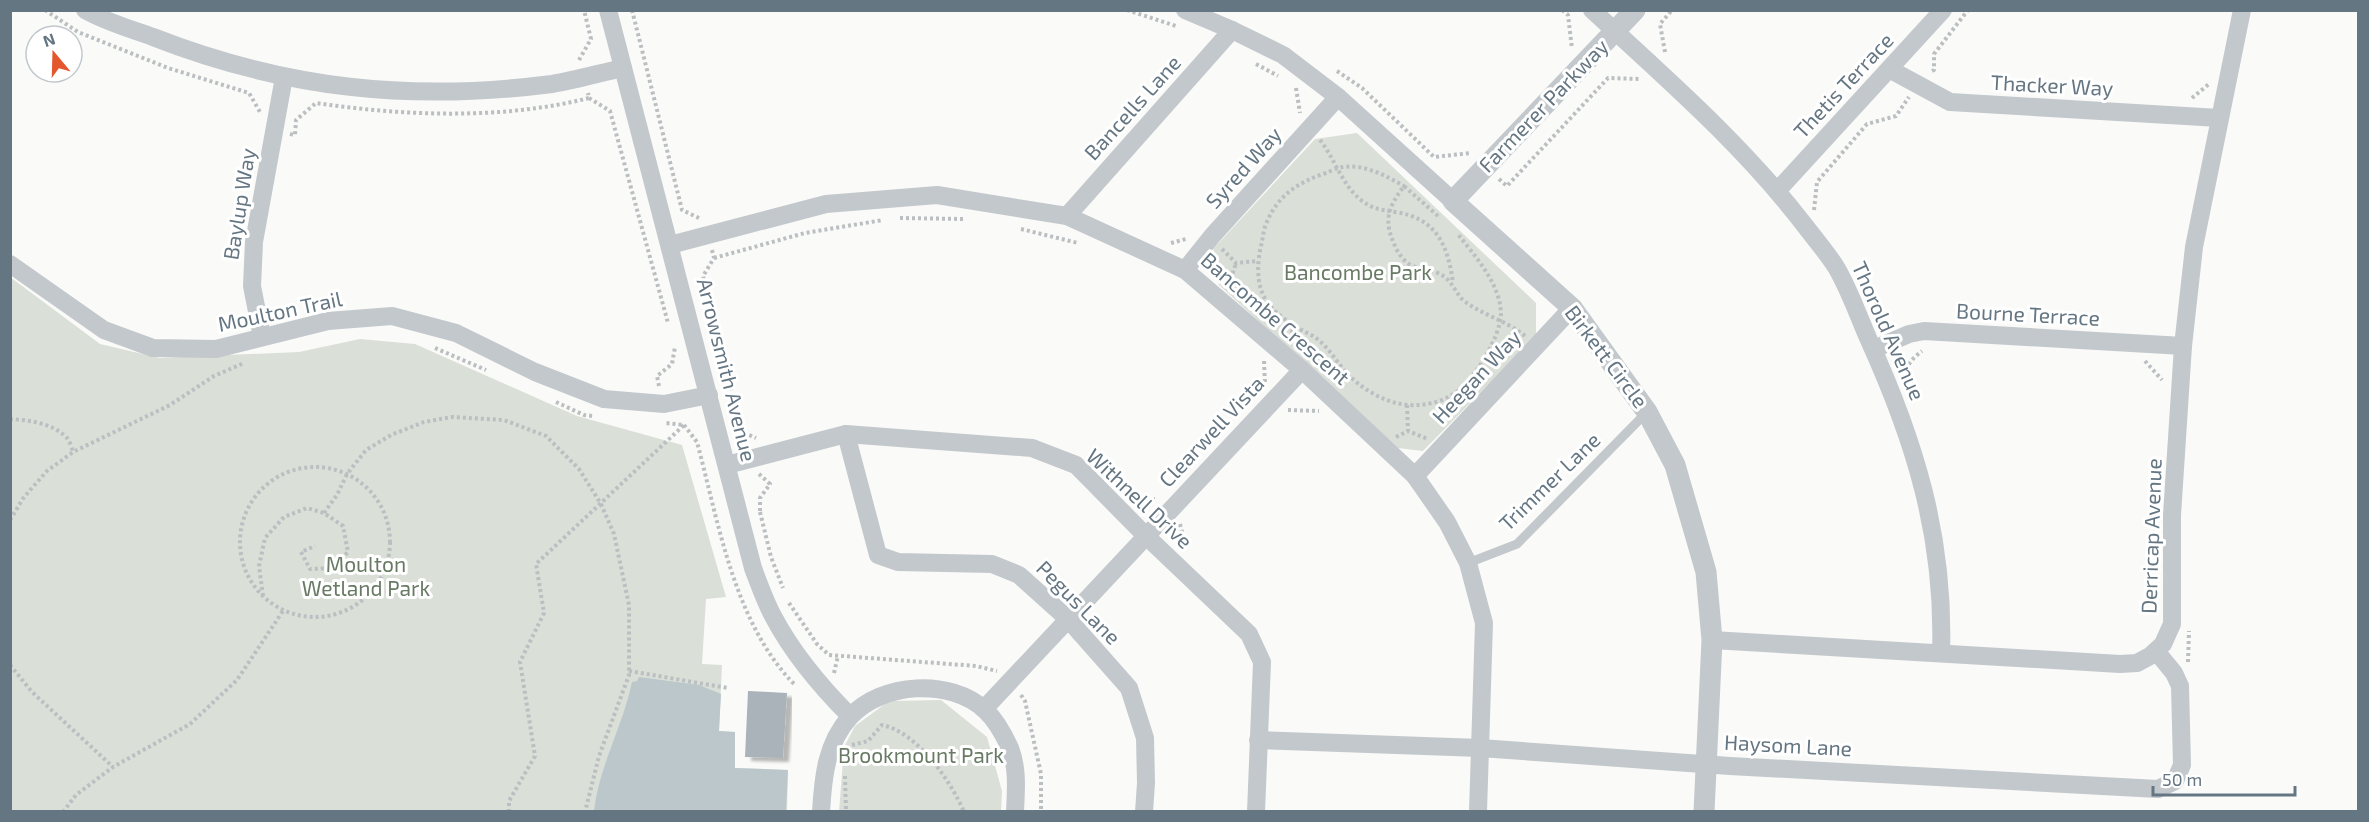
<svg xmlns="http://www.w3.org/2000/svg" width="2369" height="822" font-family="'Exo 2',sans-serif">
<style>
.green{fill:#dadfd7}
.water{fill:#bbc7cb}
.building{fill:#aab3b9;filter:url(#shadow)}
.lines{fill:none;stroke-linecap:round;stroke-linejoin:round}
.path{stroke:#bbbfc2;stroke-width:4;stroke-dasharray:3 3;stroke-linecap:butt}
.service{stroke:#c3c8cc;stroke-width:9}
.minor{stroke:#c3c8cc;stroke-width:18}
.tertiary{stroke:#c3c8cc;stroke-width:21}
.labels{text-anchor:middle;stroke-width:6;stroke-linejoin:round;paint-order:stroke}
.street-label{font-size:21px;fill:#657683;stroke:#fff}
.park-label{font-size:21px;fill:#687a64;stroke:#fff}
</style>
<defs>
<filter id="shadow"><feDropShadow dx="6" dy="4" stdDeviation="1.5" flood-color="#0004"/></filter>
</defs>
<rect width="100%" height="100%" fill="#fafaf8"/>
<g class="green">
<polygon points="1357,133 1536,303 1536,336 1423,451 1398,448 1219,285 1211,268 1214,248 1315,139"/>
<polygon points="10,277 100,344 160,358 299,352 360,339 415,344 577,416 682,445 726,597 706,599 702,664 722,665 719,731 735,732 735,768 788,770 787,811 11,811"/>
<polygon points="941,700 987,737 1002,791 1001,811 839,812 844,747 855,726 889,701"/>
</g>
<path class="water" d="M639,677L699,685L721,694L719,731L735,732V768L788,770L786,811H594C599,766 623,726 632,682L637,681Z"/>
<polygon class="building" points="748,691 787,693 783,758 745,757"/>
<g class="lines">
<g class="path">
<polyline points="45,10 78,32 168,68 249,93 260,112"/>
<polyline points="632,10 682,210 699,218"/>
<polyline points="1127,10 1176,26"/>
<polyline points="1562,10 1568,15 1572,49"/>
<polyline points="1665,52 1660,24 1672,10"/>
<polyline points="579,60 591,39 584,10"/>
<polyline points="1256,64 1278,76"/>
<polyline points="1337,71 1362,88 1434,157 1471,153"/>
<polyline points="1932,71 1934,70 1934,54 1968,10"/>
<polyline points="1296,88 1300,113"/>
<polyline points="589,98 610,111 668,323"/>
<polyline points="2192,98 2209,84"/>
<path d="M290,134L295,135L296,120L316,103C404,116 502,120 589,98L588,93"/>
<path d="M1320,140C1335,159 1342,185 1361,200C1372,209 1382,210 1395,212C1437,218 1448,246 1453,283"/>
<polyline points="1499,179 1507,186 1608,78 1641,79"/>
<polyline points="1814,210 1817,182 1867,124 1896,116 1909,97"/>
<path d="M1438,216L1404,186C1388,208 1383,220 1395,246C1398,253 1403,260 1409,264C1419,270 1430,269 1440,274C1453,281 1455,293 1464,301C1483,315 1507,321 1525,336"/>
<polyline points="900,218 964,219"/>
<polyline points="1021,229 1078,243"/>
<polyline points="1171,243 1186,239"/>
<polyline points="1222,249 1236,263 1258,261"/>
<polyline points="712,250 714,258 703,276 742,432 756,438"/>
<polyline points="714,258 805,233 883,220"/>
<polyline points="1229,285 1236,263"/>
<path d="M1296,327C1285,319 1273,312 1266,300C1256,285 1257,263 1261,246C1263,239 1263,231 1266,224C1277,196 1298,182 1326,173C1331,171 1338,167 1343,167C1365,164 1386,176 1404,186L1405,184"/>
<path d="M1287,337L1296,327C1303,331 1310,334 1316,338C1329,348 1336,361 1346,372C1359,387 1382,401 1401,404C1416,407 1437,404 1450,396C1472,385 1501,337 1501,313C1500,283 1474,255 1457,233"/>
<polyline points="435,348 486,370"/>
<polyline points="1264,361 1265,384"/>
<polyline points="2145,361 2162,380"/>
<path d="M1906,376C1905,365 1914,357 1922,351"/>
<polyline points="659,386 657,376 672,364 675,347"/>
<polyline points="556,402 584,415 593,416"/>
<polyline points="1407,405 1408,431"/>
<polyline points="1288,410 1319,411"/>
<path d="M10,419C29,420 53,423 67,438C70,442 72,448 73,452"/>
<path d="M684,425L697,442C719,524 734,623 795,685"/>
<polyline points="1396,437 1408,431 1428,439"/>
<circle cx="315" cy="542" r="75"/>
<polyline points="759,474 770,484 760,498 760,512"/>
<polyline points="1136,499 1155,499"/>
<polyline points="760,512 771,557 783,588"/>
<polyline points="324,513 337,495 347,474 366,450 391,435 424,422 452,417 504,420 546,436 579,469 601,504 614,534 629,605 629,675 599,756 585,812"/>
<polyline points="10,520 24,497 47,471 73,452 170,405 214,376 244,363"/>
<polyline points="1180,524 1186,548"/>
<polyline points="263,596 259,566 265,538 284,517 307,508 324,513 343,526 348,552 332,568 310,569 301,552 315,546"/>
<polyline points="789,603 817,644 829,655 976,666 997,671"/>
<polyline points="2188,662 2189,631"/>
<polyline points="10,665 32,692 113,767"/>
<polyline points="629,671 728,688"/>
<polyline points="834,673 838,656"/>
<polyline points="1021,695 1025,701 1041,774 1041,812"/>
<path d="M852,745L868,741L882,725C917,732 951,781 964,812"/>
<polyline points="845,776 846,812"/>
<polyline points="63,812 76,795 113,767 190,724 237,680 283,611"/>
<polyline points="509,812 509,801 535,756 520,662 544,613 536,564 684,425 666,423"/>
</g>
<polyline class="service" points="1468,563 1517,544 1647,412"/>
<g class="minor">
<path d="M85,10C106,22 131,29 153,37C286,89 411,102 552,84C576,80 600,73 623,68"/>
<path d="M608,10L753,568C759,584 765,601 773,616C793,654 820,686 850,716"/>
<polyline points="1185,10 1232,30 1283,55 1338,97 1453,201"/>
<path d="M1592,10C1667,79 1744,146 1806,227C1816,240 1827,253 1836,267C1849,289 1858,315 1868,338C1915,441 1945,538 1941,653"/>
<polyline points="1891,70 1950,102 2219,118"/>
<polyline points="1778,190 1943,10"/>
<polyline points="1067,216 1232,30"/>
<polyline points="670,245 826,204 937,195 1067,216 1185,270 1302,370 1415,476 1447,522 1468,563 1484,623 1478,812"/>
<polyline points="10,264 104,330 153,348 216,349 328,321 392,316 456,333 535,372 604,399 664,404 709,395"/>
<polyline points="1185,270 1213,235 1338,97"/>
<polyline points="262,337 252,286 254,242 284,77"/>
<polyline points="1874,349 1909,334 1924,331 2183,346"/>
<polyline points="846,434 878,555 898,562 992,564 1019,575 1068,619 1129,688 1145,738 1146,783 1144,812"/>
<polyline points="727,465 846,434 1032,448 1076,465 1145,535 1249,634 1262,662 1256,812"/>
<polyline points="1415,476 1572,308"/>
<polyline points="1712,640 2120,664 2137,663 2150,656 2163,644 2172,624 2172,515 2183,346 2194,247 2242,10"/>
<polyline points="984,709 1302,370"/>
<polyline points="1258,740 1480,748 1730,766 2158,789 2175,781 2182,765 2180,686 2174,673 2156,651"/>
<path d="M821,812C823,778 826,743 850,717C882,682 950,678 985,710C996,720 1004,735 1010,748C1018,769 1016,789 1015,812"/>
</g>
<polyline class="tertiary" points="1635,10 1453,201 1572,308 1647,412 1675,465 1706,572 1712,640 1704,812"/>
</g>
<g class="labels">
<g class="street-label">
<text transform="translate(1844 86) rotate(-47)" y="7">Thetis Terrace</text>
<text transform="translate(2052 86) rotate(3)" y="7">Thacker Way</text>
<text transform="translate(1544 106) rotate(-46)" y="7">Farmerer Parkway</text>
<text transform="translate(1133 108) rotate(-48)" y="7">Bancells Lane</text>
<text transform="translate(1244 168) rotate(-48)" y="7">Syred Way</text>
<text transform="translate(240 204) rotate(-81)" y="7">Baylup Way</text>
<text transform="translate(280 312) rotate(-12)" y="7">Moulton Trail</text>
<text transform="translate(2028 315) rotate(3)" y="7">Bourne Terrace</text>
<text transform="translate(1275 319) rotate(41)" y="7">Bancombe Crescent</text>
<text transform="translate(1888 331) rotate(66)" y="7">Thorold Avenue</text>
<text transform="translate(1606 357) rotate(53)" y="7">Birkett Circle</text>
<text transform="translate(726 370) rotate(76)" y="7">Arrowsmith Avenue</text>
<text transform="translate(1477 377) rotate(-47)" y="7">Heegan Way</text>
<text transform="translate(1212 432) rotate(-47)" y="7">Clearwell Vista</text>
<text transform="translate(1550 482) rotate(-44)" y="7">Trimmer Lane</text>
<text transform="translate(1139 499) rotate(43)" y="7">Withnell Drive</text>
<text transform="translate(2152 536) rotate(-88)" y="7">Derricap Avenue</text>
<text transform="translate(1078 603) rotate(45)" y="7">Pegus Lane</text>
<text transform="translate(1788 746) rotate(3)" y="7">Haysom Lane</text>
</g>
<g class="park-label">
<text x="1358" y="280">Bancombe Park</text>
<text x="366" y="572">Moulton<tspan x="366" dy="24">Wetland Park</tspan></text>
<text x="921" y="763">Brookmount Park</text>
</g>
</g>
<rect width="2369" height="822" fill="none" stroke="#657683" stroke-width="24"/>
<g transform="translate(54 54) rotate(341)"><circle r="28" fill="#ffffff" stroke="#c1c8cd" stroke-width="1.5"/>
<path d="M0-4.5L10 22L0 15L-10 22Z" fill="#e4572e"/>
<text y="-9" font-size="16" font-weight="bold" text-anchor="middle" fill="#657683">N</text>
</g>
<path d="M2153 786v9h142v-9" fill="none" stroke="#657683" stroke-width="3"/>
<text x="2162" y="786" font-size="18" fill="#657683" stroke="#ffffff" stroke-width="4.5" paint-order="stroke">50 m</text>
</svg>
